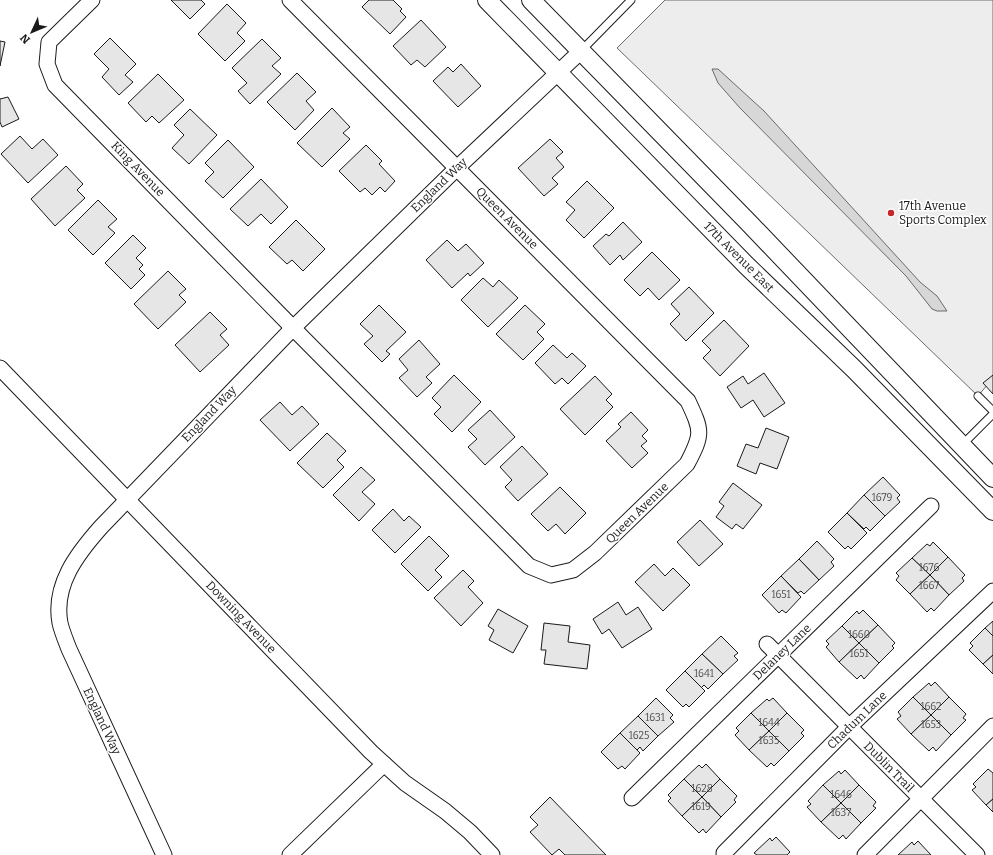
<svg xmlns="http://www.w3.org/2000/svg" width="993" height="855" font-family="Bitter,serif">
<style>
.built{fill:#ededed;stroke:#6a6a6a}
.water{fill:#d7d7d7;stroke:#6a6a6a}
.building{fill:#e6e6e6;stroke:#1a1a1a}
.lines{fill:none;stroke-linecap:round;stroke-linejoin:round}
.service-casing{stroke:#1a1a1a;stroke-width:9}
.minor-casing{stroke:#1a1a1a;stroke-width:17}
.tertiary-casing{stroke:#1a1a1a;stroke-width:20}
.service{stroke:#fff;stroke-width:7}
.minor{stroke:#fff;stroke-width:15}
.tertiary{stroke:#fff;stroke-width:18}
.poi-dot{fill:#c62828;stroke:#fff;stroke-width:1.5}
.labels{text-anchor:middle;stroke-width:3;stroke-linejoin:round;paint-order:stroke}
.number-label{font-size:10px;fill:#4d4d4d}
.street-label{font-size:12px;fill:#1a1a1a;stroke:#fff}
.poi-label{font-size:12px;fill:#1a1a1a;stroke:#fff;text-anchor:start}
</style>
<rect width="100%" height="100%" fill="#fff"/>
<polygon class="built" points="665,0 993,0 993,378 978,396 617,48"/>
<polygon class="water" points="712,69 718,69 764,111 920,282 937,296 947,311 937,311 932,309 906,276 740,108 718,83"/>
<g class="building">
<polygon points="171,0 201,0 205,4 190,19"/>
<polygon points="369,0 393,0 402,9 400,11 406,17 390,34 362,7"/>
<polygon points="227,4 246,23 237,33 245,41 225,61 198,34"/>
<polygon points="421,20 446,47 425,67 417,60 411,65 393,46"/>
<polygon points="110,38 136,64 125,75 133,82 119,95 102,77 109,69 94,54"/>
<polygon points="262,39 281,58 272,66 281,74 250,104 238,91 247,83 232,68"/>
<polygon points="0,41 5,42 0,66"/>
<polygon points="461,64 481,86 458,107 433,81 448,67 453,72"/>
<polygon points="297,73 316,92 306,101 314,110 295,130 267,102"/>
<polygon points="158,74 184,100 159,123 152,116 146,122 128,103"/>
<polygon points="8,97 19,119 2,127 0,122 0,99"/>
<polygon points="332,108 350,127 343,133 350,139 322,167 297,143"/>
<polygon points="190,109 217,135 189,164 172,148 184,135 174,125"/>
<polygon points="20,136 32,149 43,139 58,155 28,183 1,154"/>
<polygon points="550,139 563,152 556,158 564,167 552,178 558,184 544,196 518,168"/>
<polygon points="228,140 254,167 223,198 205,181 214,172 205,163"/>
<polygon points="366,145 382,161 379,164 395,181 385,192 380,187 372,195 365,188 360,192 339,171"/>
<polygon points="66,166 83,184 77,190 85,198 55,226 31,199"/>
<polygon points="261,179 288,207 271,224 261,214 248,226 230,209"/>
<polygon points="587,181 614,208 584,238 566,220 575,210 566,202"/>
<polygon points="98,200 117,219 108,227 115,233 93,255 68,230"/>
<polygon points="296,220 325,249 303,271 292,260 287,264 269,247"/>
<polygon points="623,222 642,242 623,260 620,255 610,265 593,246 606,234 609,236"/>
<polygon points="133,235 146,248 136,258 143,265 139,269 145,275 131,289 105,263"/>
<polygon points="447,240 458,251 466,244 484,263 470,276 468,273 452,288 426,260"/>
<polygon points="652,252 680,280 659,300 648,288 640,296 624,280"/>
<polygon points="168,271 186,289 179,295 186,302 158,329 134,304"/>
<polygon points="483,278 493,287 499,280 518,298 488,327 461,300"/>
<polygon points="689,287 714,313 686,341 670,324 680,314 671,304"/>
<polygon points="379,305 406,332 386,351 390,354 382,362 364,344 373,336 360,324"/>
<polygon points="525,305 545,324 537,332 544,339 523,360 496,334"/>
<polygon points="210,312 227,329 220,335 229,345 200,372 175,345"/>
<polygon points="724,320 749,346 720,376 703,358 711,350 702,341"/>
<polygon points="419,340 440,364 426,377 432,383 417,397 399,378 408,370 399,359"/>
<polygon points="553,345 567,358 572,353 586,366 568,384 562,378 555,384 535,363"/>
<polygon points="764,373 785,403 764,417 753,400 741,408 727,387 743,376 748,384"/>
<polygon points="454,375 481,402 452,432 434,414 441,407 432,398"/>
<polygon points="993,375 993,394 983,383"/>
<polygon points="595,376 612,394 606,400 613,407 585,435 560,409"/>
<polygon points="280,402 292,415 302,406 319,424 290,451 260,420"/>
<polygon points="490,410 515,437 485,465 468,447 477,439 468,430"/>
<polygon points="631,412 648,430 642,436 647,441 641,446 648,453 632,468 606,441 621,427 618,424"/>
<polygon points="766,428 789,437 777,469 760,463 756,474 737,466 746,444 758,448"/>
<polygon points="327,433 346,451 337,460 344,467 323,488 297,463"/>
<polygon points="522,446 548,474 518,501 505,487 512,480 500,467"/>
<polygon points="361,467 375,480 362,492 375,504 359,521 333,495"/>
<polygon points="883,477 900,495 897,498 900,502 885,516 864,495"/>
<polygon points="733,483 762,505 743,529 736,524 732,529 716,517 724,506 719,502"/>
<polygon points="560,487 586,513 565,534 556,524 548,531 531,514"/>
<polygon points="864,495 885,516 870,531 866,527 864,529 847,513"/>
<polygon points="393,509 404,521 409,516 421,527 395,553 372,530"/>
<polygon points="847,513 867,533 851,549 848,546 845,549 828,532"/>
<polygon points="700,520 723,544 699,566 677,542"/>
<polygon points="429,536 449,556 435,570 442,577 428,591 401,564"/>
<polygon points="817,541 834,559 831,562 834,566 819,580 799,559"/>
<polygon points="933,542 948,557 930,575 912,558 927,544 930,546"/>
<polygon points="948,557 965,575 962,578 964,581 949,595 930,575"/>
<polygon points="912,558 930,575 910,594 896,580 899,576 896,573"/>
<polygon points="799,559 819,580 804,594 801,591 798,593 781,576"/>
<polygon points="654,564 665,576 673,568 690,585 663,611 635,582"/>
<polygon points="463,570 474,581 468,587 483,603 461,626 434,598"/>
<polygon points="930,575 949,595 934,611 931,608 927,612 910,594"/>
<polygon points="781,576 801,597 786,613 782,610 779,613 762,595"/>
<polygon points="618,602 626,615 638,607 652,629 622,648 609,629 602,634 593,619"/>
<polygon points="498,609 528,626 513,653 489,640 494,630 488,626"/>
<polygon points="863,610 878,625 859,643 842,626 857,611 859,614"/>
<polygon points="993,621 993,636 985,628"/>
<polygon points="544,623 570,626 568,642 590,645 587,669 544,664 546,650 541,650"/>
<polygon points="878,625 895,643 892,646 894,648 879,663 859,643"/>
<polygon points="842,626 859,643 839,662 826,647 829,644 826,641"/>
<polygon points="985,628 993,636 993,655 983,664 969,650 973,646 970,643"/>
<polygon points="721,636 738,653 734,656 738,660 723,674 702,654"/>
<polygon points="859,643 879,663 864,679 861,675 857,679 839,662"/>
<polygon points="702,654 723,674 708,689 704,685 701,688 685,671"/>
<polygon points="993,655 993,674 983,664"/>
<polygon points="685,671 705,691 689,707 686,704 683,707 666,690"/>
<polygon points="935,682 949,697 931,715 913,697 929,683 931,686"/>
<polygon points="913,697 931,715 911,734 897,719 901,716 898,712"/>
<polygon points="949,697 966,714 963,718 966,720 951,735 931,715"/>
<polygon points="656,698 673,715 670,718 674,722 658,736 638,716"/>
<polygon points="773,698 787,713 769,731 751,713 767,699 769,701"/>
<polygon points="751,713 769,731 749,750 735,735 739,731 736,728"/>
<polygon points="787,713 804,730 801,733 804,736 789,751 769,731"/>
<polygon points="931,715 951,735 936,751 933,747 929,751 911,734"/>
<polygon points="638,716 658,736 643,751 640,747 637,750 620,733"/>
<polygon points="769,731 789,751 774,766 771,763 767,767 749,750"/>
<polygon points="620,733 640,753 625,769 622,766 618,769 601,752"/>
<polygon points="706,764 720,779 702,797 684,779 699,765 702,768"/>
<polygon points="988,769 993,773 993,799 986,805 972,790 976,787 973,784"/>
<polygon points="845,770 859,785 841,803 823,785 839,771 841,774"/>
<polygon points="684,779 702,797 682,816 668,801 671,798 668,795"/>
<polygon points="720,779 737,796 734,800 736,802 721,817 702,797"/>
<polygon points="823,785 841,803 821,822 807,807 811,804 808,801"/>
<polygon points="859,785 876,802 873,806 876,808 861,823 841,803"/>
<polygon points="550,797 606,855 565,855 559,849 552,855 530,832 538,825 530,817"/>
<polygon points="702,797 721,817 706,833 703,829 699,833 682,816"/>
<polygon points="993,799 993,812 986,805"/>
<polygon points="841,803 861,823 846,839 843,835 839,839 821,822"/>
<polygon points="776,837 790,852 787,855 757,855 754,853 770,838 772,841"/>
<polygon points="918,841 931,855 898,855 912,842 914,845"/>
</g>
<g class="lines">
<defs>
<g id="service">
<polyline points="581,51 631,0"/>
<polyline points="978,396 993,411"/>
<polyline points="961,446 993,414"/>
</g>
<g id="minor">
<path d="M92,0L49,42L47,64L55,85L293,328L529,566L551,575L573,570L595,553L687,464C703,434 702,431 688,401L290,0"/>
<polyline points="0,368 371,752 405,783 445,811 470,832 492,855"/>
<polyline points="767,644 977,855"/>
<polyline points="632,798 931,506"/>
<polyline points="724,853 849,727 993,591"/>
<path d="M164,855L69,649C66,641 62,632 60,623C53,585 77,554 101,527L293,328L457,168L581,51"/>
<polyline points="290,855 384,764"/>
<polyline points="865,855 993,726"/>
</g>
<g id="tertiary">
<polyline points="487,0 746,265 854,369 993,511"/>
<polyline points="531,0 749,223 993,478"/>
</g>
</defs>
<use href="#service" class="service-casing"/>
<use href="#minor" class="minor-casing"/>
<use href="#tertiary" class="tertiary-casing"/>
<use href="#service" class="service"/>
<use href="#minor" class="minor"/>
<use href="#tertiary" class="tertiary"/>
</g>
<circle class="poi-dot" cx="891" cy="213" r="4"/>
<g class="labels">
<g class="number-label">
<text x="882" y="501">1679</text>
<text x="929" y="571">1676</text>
<text x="929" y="589">1667</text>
<text x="781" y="598">1651</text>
<text x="859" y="638">1660</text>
<text x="859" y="657">1651</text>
<text x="704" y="677">1641</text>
<text x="931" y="710">1662</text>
<text x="655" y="721">1631</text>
<text x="769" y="726">1644</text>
<text x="931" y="728">1653</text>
<text x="639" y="739">1625</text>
<text x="769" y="744">1635</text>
<text x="702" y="792">1628</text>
<text x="841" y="798">1646</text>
<text x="701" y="810">1619</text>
<text x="841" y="816">1637</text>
</g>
<g class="street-label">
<text transform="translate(138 169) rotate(46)" y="4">King Avenue</text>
<text transform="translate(439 185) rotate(-44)" y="4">England Way</text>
<text transform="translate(507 218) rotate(45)" y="4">Queen Avenue</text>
<text transform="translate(739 257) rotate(45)" y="4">17th Avenue East</text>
<text transform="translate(209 414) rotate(-46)" y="4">England Way</text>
<text transform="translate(637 513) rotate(-44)" y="4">Queen Avenue</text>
<text transform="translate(241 617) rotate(46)" y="4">Downing Avenue</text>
<text transform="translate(782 652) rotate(-44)" y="4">Delaney Lane</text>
<text transform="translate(857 720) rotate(-44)" y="4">Chadum Lane</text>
<text transform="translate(102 721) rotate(65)" y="4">England Way</text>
<text transform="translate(889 767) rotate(45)" y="4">Dublin Trail</text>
</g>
<g class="poi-label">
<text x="899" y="210">17th Avenue<tspan x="899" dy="14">Sports Complex</tspan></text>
</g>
</g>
<g transform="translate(32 32) rotate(226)" stroke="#ffffff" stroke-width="3" paint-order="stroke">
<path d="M0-3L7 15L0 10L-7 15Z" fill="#1a1a1a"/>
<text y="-6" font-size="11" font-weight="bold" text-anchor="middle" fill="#1a1a1a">N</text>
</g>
</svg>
